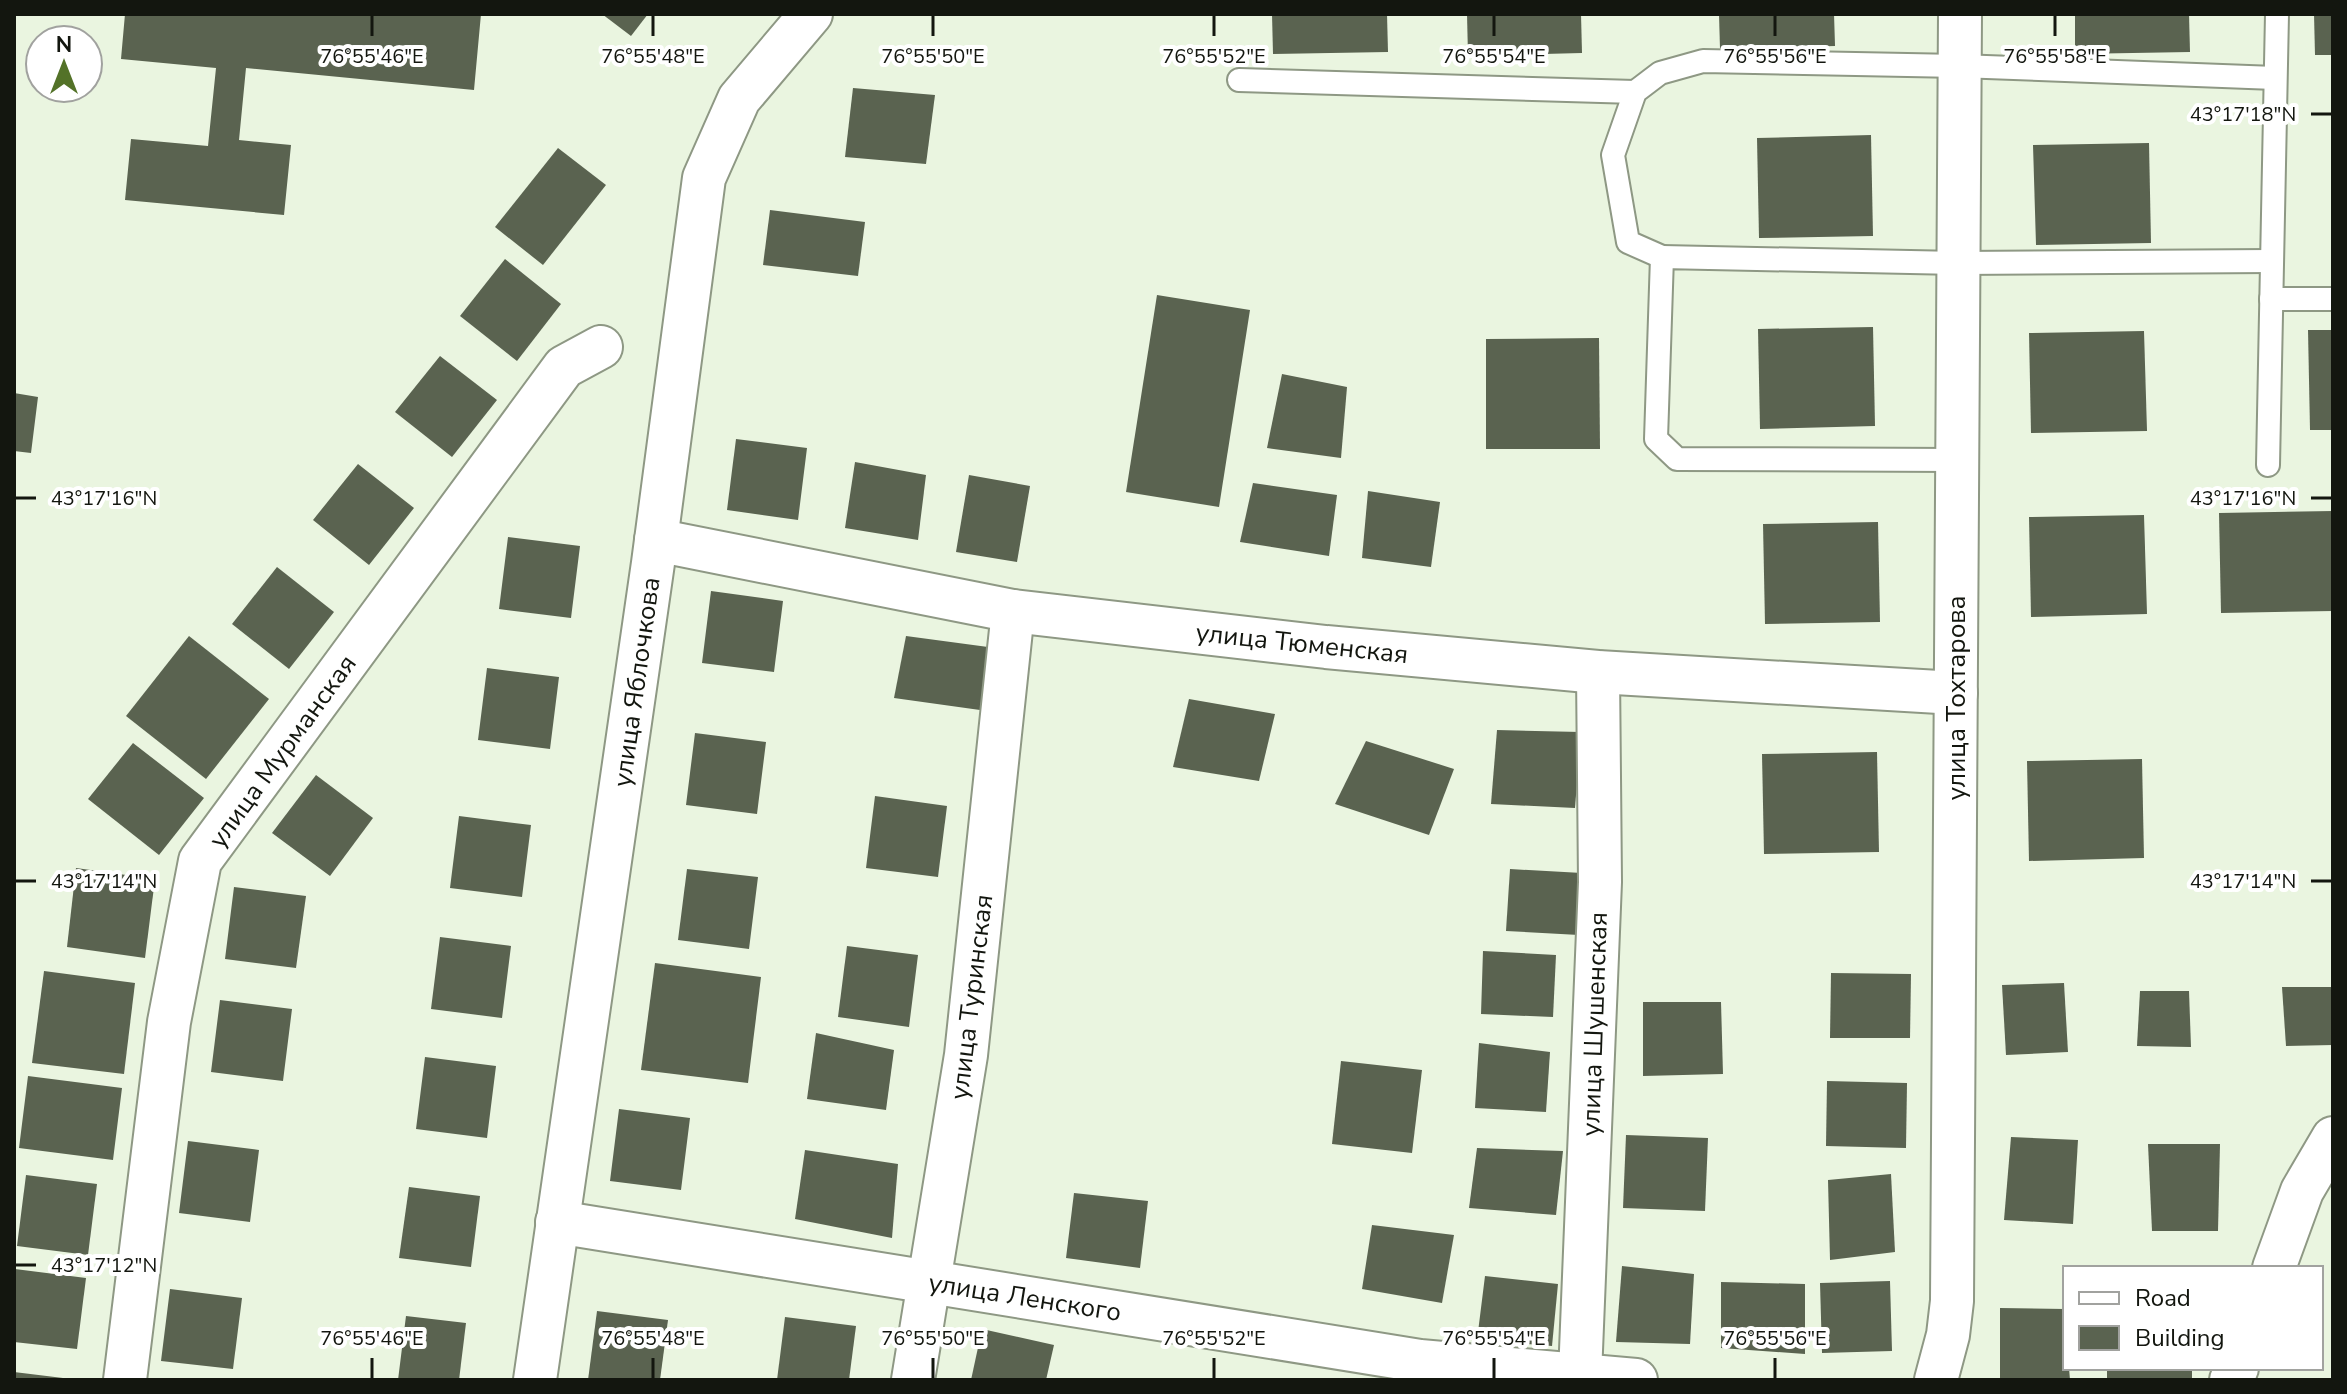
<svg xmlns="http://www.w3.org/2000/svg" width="2347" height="1394" font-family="'Nunito Sans',sans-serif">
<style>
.building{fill:#5a6350}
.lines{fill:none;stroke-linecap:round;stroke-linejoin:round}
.service-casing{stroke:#8e9884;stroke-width:26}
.minor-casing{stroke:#8e9884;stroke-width:46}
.service{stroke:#fff;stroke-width:22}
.minor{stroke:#fff;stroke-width:42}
.ticks{fill:none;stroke:#13160f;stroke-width:3}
.labels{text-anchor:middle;stroke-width:8;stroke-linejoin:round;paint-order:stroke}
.street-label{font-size:26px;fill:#13160f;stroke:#fff}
.ticks-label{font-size:20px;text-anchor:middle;fill:#13160f;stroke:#fff;stroke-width:8;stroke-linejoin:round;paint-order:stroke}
</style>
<rect width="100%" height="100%" fill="#eaf5e0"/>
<g class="building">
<polygon points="125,14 481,14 474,90 246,68 239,140 291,145 284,215 125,200 131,139 208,146 216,68 121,59"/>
<polygon points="602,14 648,14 631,36"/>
<polygon points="1272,14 1387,14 1388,52 1273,54"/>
<polygon points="1467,14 1581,14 1582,53 1468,56"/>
<polygon points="1719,14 1834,14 1835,46 1720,49"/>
<polygon points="2075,14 2189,14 2190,52 2075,54"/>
<polygon points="2314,14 2333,14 2333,55 2315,55"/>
<polygon points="853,88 935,95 926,164 845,157"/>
<polygon points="1871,135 1873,236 1759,238 1757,138"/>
<polygon points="2149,143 2151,243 2036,245 2033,145"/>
<polygon points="558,148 606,185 543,265 495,227"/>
<polygon points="770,210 865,222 858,276 763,265"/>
<polygon points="505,259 561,304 517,361 460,316"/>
<polygon points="1157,295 1250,310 1219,507 1126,492"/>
<polygon points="1873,327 1875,426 1760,429 1758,329"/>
<polygon points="2308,330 2333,330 2333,430 2310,430"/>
<polygon points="2144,331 2147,431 2031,433 2029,333"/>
<polygon points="1599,338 1600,449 1486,449 1486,339"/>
<polygon points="440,356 497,400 452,457 395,412"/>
<polygon points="1282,374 1347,387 1341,458 1267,448"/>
<polygon points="14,393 38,397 31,453 14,451"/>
<polygon points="736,439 807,448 798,520 727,510"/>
<polygon points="855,462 926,475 918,540 845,528"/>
<polygon points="358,464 414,508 369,565 313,520"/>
<polygon points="969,475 1030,486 1017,562 956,552"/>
<polygon points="1253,483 1337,495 1329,556 1240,542"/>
<polygon points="1368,491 1440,502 1431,567 1362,558"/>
<polygon points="2333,511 2333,611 2221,613 2219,513"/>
<polygon points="2144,515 2147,614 2031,617 2029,517"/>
<polygon points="1878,522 1880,622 1765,624 1763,524"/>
<polygon points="508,537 580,546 571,618 499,609"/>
<polygon points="277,567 334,612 289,669 232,624"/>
<polygon points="711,591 783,601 774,672 702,663"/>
<polygon points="189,636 269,699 206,779 126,716"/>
<polygon points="906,636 988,647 980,710 894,698"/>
<polygon points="487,668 559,677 550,749 478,740"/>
<polygon points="1189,699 1275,714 1259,781 1173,767"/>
<polygon points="1497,730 1581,732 1575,808 1491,804"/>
<polygon points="695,733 766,742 757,814 686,805"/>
<polygon points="1366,741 1454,769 1429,835 1335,804"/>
<polygon points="133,743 204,798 159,855 88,799"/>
<polygon points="1877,752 1879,852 1764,854 1762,754"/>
<polygon points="2142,759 2144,858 2029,861 2027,761"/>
<polygon points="316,775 373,818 330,876 272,833"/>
<polygon points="875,796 947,806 938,877 866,868"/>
<polygon points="459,816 531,825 522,897 450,888"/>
<polygon points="76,868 155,879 145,958 67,947"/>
<polygon points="687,869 758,877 749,949 678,940"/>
<polygon points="1510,869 1582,873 1579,935 1506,931"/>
<polygon points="234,887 306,896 296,968 225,959"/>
<polygon points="440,937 511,946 502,1018 431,1009"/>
<polygon points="847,946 918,955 909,1027 838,1017"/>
<polygon points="1483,951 1556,955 1553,1017 1481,1014"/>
<polygon points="655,963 761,977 748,1083 641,1070"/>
<polygon points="44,971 135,983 124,1074 32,1063"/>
<polygon points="1831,973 1911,974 1910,1038 1830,1038"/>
<polygon points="2064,983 2068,1052 2006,1055 2002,985"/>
<polygon points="2282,987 2333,987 2333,1045 2286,1046"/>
<polygon points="2140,991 2189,991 2191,1047 2137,1046"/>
<polygon points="220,1000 292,1009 283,1081 211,1072"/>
<polygon points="1643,1002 1721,1002 1723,1074 1643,1076"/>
<polygon points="816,1033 894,1050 886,1110 807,1099"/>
<polygon points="1479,1043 1550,1052 1546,1112 1475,1108"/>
<polygon points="425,1057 496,1066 487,1138 416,1129"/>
<polygon points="1341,1061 1422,1070 1412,1153 1332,1144"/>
<polygon points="28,1076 122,1088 113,1160 19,1148"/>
<polygon points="1827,1081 1907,1083 1906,1148 1826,1146"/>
<polygon points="619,1109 690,1118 681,1190 610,1181"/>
<polygon points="1626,1135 1708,1138 1705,1211 1623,1208"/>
<polygon points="2011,1137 2078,1140 2073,1224 2004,1220"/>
<polygon points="188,1141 259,1150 250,1222 179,1213"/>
<polygon points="2148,1144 2220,1144 2218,1231 2152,1231"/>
<polygon points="1477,1148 1563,1151 1556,1215 1469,1208"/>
<polygon points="805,1150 898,1164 892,1238 795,1219"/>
<polygon points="1891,1174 1895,1252 1830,1260 1828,1180"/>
<polygon points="26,1175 97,1184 88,1255 17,1246"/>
<polygon points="409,1187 480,1196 471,1267 399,1258"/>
<polygon points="1074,1193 1148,1201 1140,1268 1066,1258"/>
<polygon points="1372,1225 1454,1235 1442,1303 1362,1289"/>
<polygon points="1622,1266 1694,1274 1690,1344 1616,1342"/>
<polygon points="15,1269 86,1278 77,1349 14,1342"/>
<polygon points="1485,1276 1558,1284 1552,1346 1477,1340"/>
<polygon points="1890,1281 1892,1351 1822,1353 1820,1283"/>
<polygon points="1721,1282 1805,1284 1805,1354 1721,1348"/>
<polygon points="170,1289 242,1298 233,1369 161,1361"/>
<polygon points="2000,1308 2065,1309 2065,1368 2069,1368 2070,1380 2000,1380"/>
<polygon points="597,1311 668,1320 660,1380 588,1380"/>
<polygon points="406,1316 466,1323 459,1380 398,1380"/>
<polygon points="785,1317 856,1326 849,1380 777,1380"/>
<polygon points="982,1329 1054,1345 1046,1380 971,1380"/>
<rect x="2107" y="1368" width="85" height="12"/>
<polygon points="14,1372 63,1378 63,1380 14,1380"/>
</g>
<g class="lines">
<defs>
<g id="service">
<polyline points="1239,80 1635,92"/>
<polyline points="1662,257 1628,242 1613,155 1635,92 1660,73 1703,61 1959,66 2275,78"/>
<polyline points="2271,299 2333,299"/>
<polyline points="1957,460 1677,459 1656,439 1662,257 1958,263 2272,261"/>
<polyline points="2268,465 2277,14"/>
</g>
<g id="minor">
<polyline points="656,540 1013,611 1326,647 1598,672 1956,693"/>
<polyline points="557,1222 1420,1361 1636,1380"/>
<polyline points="2274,1268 2302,1191 2333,1138"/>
<polyline points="1580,1375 1600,882 1598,672"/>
<polyline points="125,1380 169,1022 200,861 564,367 601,347"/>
<polyline points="535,1380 653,563 704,178 739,99 811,14"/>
<polyline points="913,1380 966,1055 1013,611"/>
<polyline points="1936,1380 1948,1335 1952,1301 1960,14"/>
<polyline points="2231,1380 2237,1368"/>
</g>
</defs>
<use href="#service" class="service-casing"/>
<use href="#minor" class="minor-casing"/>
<use href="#service" class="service"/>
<use href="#minor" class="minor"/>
</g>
<path class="ticks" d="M372,16V36M653,16V36M933,16V36M1214,16V36M1494,16V36M1775,16V36M2055,16V36M2311,114H2331M16,498H36M2311,498H2331M16,881H36M2311,881H2331M16,1265H36M372,1358V1378M653,1358V1378M933,1358V1378M1214,1358V1378M1494,1358V1378M1775,1358V1378"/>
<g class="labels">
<g class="street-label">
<text transform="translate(1302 643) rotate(6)" y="9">улица Тюменская</text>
<text transform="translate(636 682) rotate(-82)" y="9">улица Яблочкова</text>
<text transform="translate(1956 698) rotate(-90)" y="9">улица Тохтарова</text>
<text transform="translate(282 751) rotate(-54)" y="9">улица Мурманская</text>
<text transform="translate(971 997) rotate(-83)" y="9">улица Туринская</text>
<text transform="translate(1594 1024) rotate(-88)" y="9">улица Шушенская</text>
<text transform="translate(1025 1297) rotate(9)" y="9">улица Ленского</text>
</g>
</g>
<g class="ticks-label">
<text x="372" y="63">76°55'46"E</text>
<text x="653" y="63">76°55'48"E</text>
<text x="933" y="63">76°55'50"E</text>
<text x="1214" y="63">76°55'52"E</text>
<text x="1494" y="63">76°55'54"E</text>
<text x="1775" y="63">76°55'56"E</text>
<text x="2055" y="63">76°55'58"E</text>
<text x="2243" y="121">43°17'18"N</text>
<text x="104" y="505">43°17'16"N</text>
<text x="2243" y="505">43°17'16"N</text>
<text x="104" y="888">43°17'14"N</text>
<text x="2243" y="888">43°17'14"N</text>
<text x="104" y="1272">43°17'12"N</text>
<text x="372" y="1345">76°55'46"E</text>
<text x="653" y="1345">76°55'48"E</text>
<text x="933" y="1345">76°55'50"E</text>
<text x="1214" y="1345">76°55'52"E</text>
<text x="1494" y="1345">76°55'54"E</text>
<text x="1775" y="1345">76°55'56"E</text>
</g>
<rect width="2347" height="1394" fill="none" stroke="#13160f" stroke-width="32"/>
<rect x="2063" y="1266" width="260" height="104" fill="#ffffff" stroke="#a1a29f" stroke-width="2"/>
<rect x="2079" y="1292" width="40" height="12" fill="#ffffff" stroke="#a1a29f" stroke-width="2"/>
<text x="2135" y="1306" font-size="24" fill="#13160f">Road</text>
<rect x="2079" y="1326" width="40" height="24" fill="#5a6350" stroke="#a1a29f" stroke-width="2"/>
<text x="2135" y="1346" font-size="24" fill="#13160f">Building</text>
<g transform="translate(64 64)"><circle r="38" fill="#ffffff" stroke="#a1a29f" stroke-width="2"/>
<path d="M0-6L14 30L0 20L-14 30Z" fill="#537228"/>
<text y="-12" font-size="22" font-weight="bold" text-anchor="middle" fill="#13160f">N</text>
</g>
</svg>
